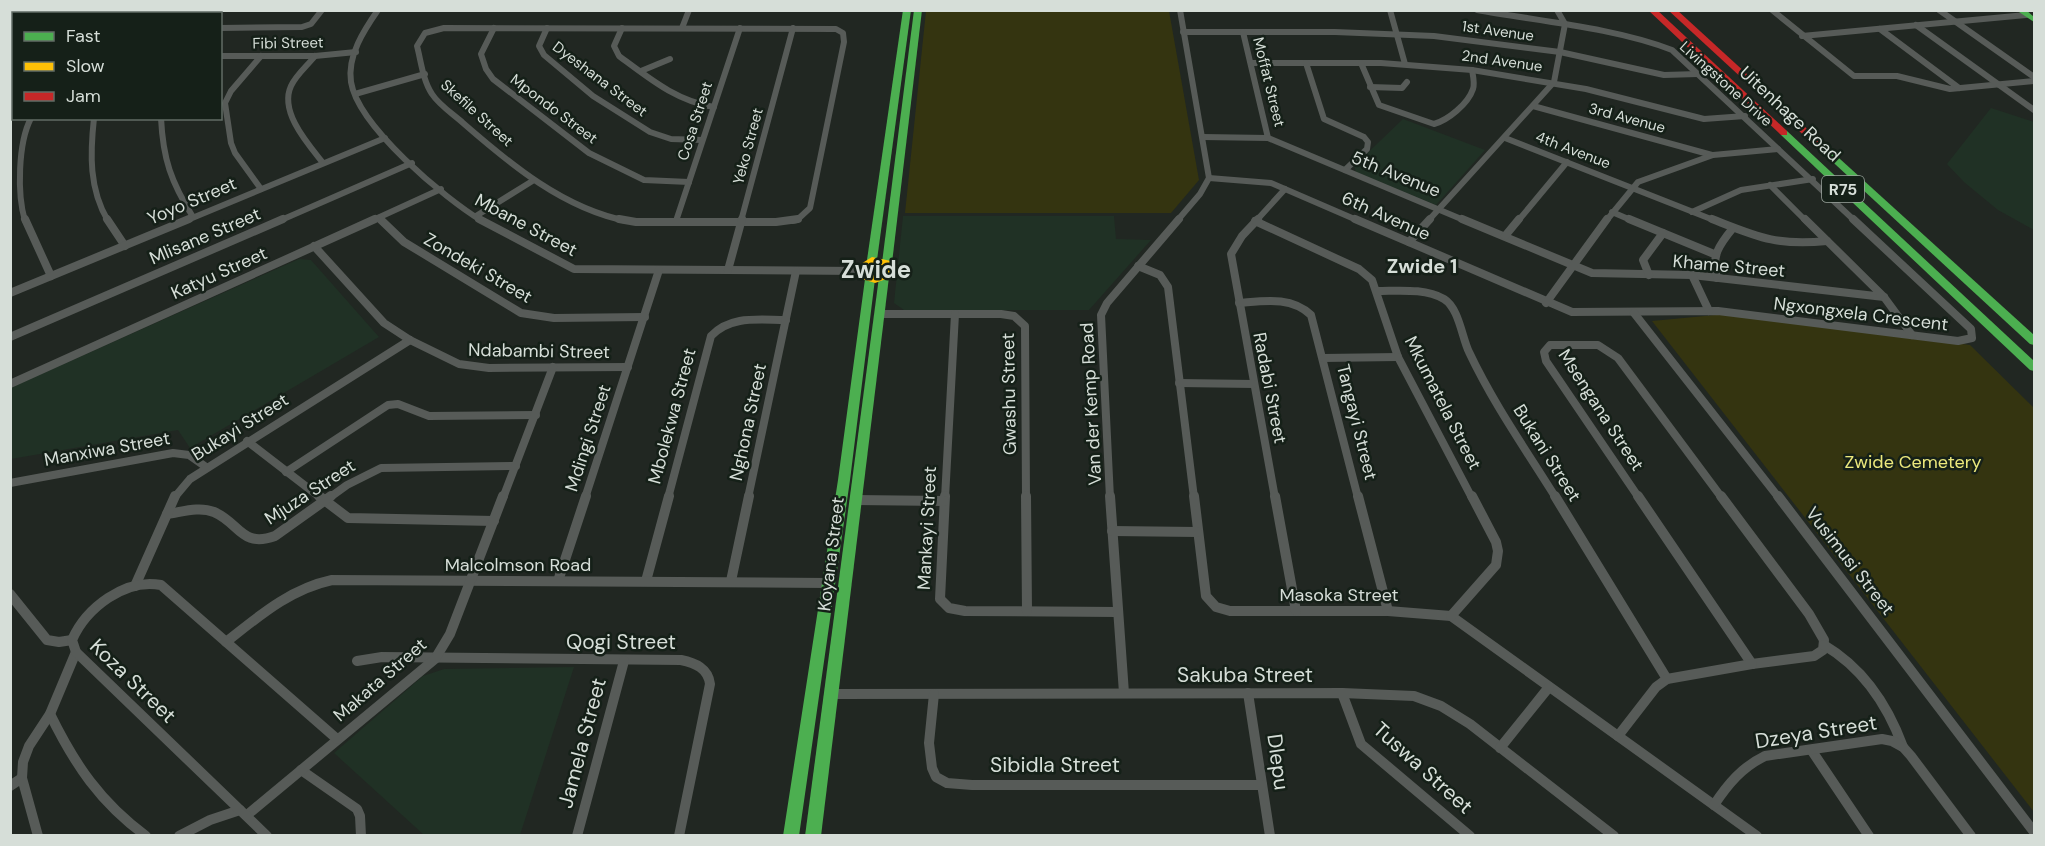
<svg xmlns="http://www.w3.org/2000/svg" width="2045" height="846" font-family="'DM Sans',sans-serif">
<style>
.built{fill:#203125}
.green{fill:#343410}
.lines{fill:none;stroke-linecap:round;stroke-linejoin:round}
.street-far2{stroke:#575b58;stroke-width:6}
.street-far1{stroke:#575b58;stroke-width:8}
.street{stroke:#575b58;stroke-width:10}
.fast{fill:#4caf50;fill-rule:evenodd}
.slow{fill:#ffc107;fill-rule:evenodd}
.jam{fill:#c62828;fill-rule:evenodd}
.labels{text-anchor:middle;stroke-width:5;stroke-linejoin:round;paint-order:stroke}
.far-street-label{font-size:15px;fill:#d6ded8;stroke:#152018}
.shield{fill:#152018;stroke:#9ca59e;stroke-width:1.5}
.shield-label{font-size:16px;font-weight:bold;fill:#d6ded8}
.street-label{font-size:18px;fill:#d6ded8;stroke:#152018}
.park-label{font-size:18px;fill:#ebe87c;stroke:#152018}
.neighbourhood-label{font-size:20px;font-weight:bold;fill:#d6ded8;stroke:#152018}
.near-street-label{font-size:21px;fill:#d6ded8;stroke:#152018}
.district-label{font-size:24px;font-weight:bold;fill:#d6ded8;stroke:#152018}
</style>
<rect width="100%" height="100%" fill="#212722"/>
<g class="built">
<polygon points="1991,108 2034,122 2034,230 1998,210 1964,182 1947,164"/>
<polygon points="1403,119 1485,150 1436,205 1356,172 1354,166"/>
<polygon points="903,216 1114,216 1116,239 1151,240 1089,310 904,310 894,303"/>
<polygon points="299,259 311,260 379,337 190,448 178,430 11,459 10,388"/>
<polygon points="574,667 520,835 424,835 334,753 423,676 444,669"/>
</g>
<g class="green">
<polygon points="926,11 1169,11 1199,180 1171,213 905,213"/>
<polygon points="1726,314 1970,345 2034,408 2034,812 1652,321"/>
</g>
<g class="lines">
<g class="street-far2">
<path d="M378,10C364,30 347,56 351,82C358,126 444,198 482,221"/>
<polyline points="1390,10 1405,64"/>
<path d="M1477,10C1538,21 1616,28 1672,50L1855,221"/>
<polyline points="1772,10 1854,76 1897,76 1950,89 2034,81"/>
<polyline points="1939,10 2034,77"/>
<polyline points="80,14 84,10"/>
<polyline points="1916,25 2034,110"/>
<polyline points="220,28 302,27 311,24 322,10"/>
<polyline points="494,28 481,54 486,69 493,79 589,153 644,180 689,182"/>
<polyline points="547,28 539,46 544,55 593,96 650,132 671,139 702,140"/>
<path d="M622,28L614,46L619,56C649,78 676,101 714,107"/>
<polyline points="682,28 689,10"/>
<polyline points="1880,29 1959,88"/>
<polyline points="1183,32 1335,32 1434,36 1560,52 1664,75 1698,74"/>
<polyline points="1243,32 1268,138"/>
<polyline points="1802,36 2026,15"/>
<polyline points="220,56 315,56 356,52"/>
<polyline points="261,56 231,91 225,103 231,143 235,153 261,189"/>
<path d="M315,56C307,66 296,75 291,86C279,112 308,144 323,163"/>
<polyline points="10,63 14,63"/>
<polyline points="1251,63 1381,63 1472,70 1586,89 1704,119 1745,116"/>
<polyline points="1306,63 1324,119 1364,137 1368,142 1367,149 1345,170"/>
<path d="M1361,63L1379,105L1434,124C1448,120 1468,104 1473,89C1475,83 1473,76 1472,70"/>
<polyline points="641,71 670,59"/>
<polyline points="10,79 14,76"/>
<polyline points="1370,87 1402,88 1407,82"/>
<polyline points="355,94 425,74"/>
<polyline points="1533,106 1712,155"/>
<path d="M94,118C90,154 89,189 108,221"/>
<path d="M161,118C163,159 171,182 193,217"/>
<polyline points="1203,137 1268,138 1466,221"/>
<polyline points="1505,138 1716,221"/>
<polyline points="1209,178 1271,183 1359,221"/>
<polyline points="1770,185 1806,221"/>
<polyline points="1612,212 1633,221"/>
<polyline points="1692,212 1741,190 1813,179"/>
<polyline points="476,216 534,180"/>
<polyline points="379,218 382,221"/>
<path d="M25,221C17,194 18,143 31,118"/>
<polyline points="185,221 385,138"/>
<polyline points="279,221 412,163"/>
<polyline points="371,221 441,189"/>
<path d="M627,221C564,209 510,164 463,123C453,114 439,105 432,94C423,81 421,61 417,46L425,33L444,28L836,29L843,33L844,42L810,208L797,220L792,221"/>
<polyline points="676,221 740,28"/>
<polyline points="741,221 793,28"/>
<polyline points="1177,221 1200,194 1209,178 1180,10"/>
<polyline points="1256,221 1285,189"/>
<polyline points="1428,221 1554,82 1565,24 1557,10"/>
<polyline points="1518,221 1567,162"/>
<polyline points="1606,221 1638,182 1713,155 1778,149"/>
</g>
<g class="street-far1">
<polyline points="25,219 51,276"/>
<polyline points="107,219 125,246"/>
<polyline points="380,219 404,242 521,313 554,318 645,317"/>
<polyline points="479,219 574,269 860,271"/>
<polyline points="619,219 636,222 776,222 798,219"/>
<polyline points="1258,219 1242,236 1231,254 1275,498"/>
<polyline points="1355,219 1572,312 1718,311 1958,341 1972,338 1971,329 1853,219"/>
<polyline points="1462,219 1592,273 1692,275 1884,297"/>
<polyline points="1629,219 1714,254"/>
<path d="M1712,219C1758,237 1776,246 1827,241"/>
<polyline points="1805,219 1884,297 1912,335"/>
<polyline points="1255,221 1359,269 1372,280 1398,357 1472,498"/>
<polyline points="1505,236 1519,219"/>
<polyline points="1409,242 1430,219"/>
<polyline points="314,246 384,323 410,340 459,364 489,368 628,367"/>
<polyline points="1138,266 1160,275 1168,287 1194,498"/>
<polyline points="728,270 742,219"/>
<polyline points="1649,275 1643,260 1663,233"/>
<polyline points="1692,275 1709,311"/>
<path d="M1717,278C1711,256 1719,245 1733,228"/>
<path d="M1377,291C1399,291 1425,288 1444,299C1459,308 1462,338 1469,352C1493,403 1526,450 1556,498"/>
<polyline points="10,293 189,219"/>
<path d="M1239,303C1264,301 1291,296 1311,315L1358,498"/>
<polyline points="1546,303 1607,219"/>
<polyline points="1634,313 1779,498"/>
<polyline points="879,314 1001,314 1014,316 1025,326 1026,498"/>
<polyline points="10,337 283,219"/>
<polyline points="1323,358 1398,357"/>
<polyline points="1179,383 1254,384"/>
<polyline points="10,384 375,219"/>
<polyline points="247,441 321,498"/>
<polyline points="286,472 388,405 398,404 429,416 536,415"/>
<polyline points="10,483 173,453 189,455 206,467"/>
<polyline points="174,498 190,479 410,340"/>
<polyline points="329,498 347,485 381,468 516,466"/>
<polyline points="503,498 553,367"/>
<polyline points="585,498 659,270"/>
<path d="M668,498L711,336C731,315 759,320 786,320"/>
<polyline points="748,498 796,271"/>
<polyline points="945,498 955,314"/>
<polyline points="1110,498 1101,315 1107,303 1179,219"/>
<polyline points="1639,498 1546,361 1544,352 1550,345 1598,345 1618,358 1722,498"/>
</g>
<g class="street">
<polyline points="319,496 348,518 494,521"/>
<polyline points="945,496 940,599 949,608 965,611 1117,612"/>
<polyline points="1026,496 1027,611"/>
<polyline points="1110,496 1124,693"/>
<polyline points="1194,496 1206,596 1216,607 1230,611 1388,611 1451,616 1757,836"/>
<polyline points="1275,496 1296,611"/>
<polyline points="1358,496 1388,611"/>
<polyline points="1555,496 1667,679"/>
<polyline points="1638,496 1752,664"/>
<polyline points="1721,496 1809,614 1824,640 1823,650 1814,656 1752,664"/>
<polyline points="1778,496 2034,832"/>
<polyline points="855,500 944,501"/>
<path d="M167,514C182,512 199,506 214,512C240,523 241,548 275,536L331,496"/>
<polyline points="1112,531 1197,532"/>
<polyline points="558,581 586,496"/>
<polyline points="646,581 669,496"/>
<polyline points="731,581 749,496"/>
<polyline points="135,586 175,496"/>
<polyline points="10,594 47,640 59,642 72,640"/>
<polyline points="1451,616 1496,565 1498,551 1496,542 1472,496"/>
<path d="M226,642C259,616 290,589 332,580L828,583"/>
<path d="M1824,645C1863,668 1888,706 1903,747"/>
<path d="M357,661L382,657L681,660C695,663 708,668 710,684L679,836"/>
<polyline points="1248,693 1270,836"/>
<polyline points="1342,693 1361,744 1470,836"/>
<polyline points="831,694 1342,693 1414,696 1441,706 1470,724 1614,836"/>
<polyline points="934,694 929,743 932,768 936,777 947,783 972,785 1262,785"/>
<path d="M50,714C75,765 100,802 146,836"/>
<polyline points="1618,736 1656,687 1667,679 1752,664"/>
<polyline points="1500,748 1549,687"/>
<polyline points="1812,751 1869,836"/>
<polyline points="301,770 357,809 360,816 361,836"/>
<polyline points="10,786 22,778"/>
<path d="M1714,805C1728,784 1742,767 1765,756L1882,739L1892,741L1903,747L1911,756L1971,836"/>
<polyline points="247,815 435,659 450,634 503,496"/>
<polyline points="38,836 22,778 23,762 29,746 50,714 76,652"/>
<polyline points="179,836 210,820 240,810"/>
<path d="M267,836L76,652L72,640C86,608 125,578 161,585L337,739"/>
<polyline points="577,836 624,661"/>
</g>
<g class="fast">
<polygon points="903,10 911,10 877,260 872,263 867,260"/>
<polygon points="914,10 922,10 892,263 887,266 882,263"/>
<polygon points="2016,10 2026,10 2034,17 2034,22"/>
<polygon points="1784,130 1787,131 2034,361 2034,371 2030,370 1781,135 1781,131"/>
<polygon points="1826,148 1829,149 2034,335 2034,345 2030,344 1823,153 1823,149"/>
<polygon points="884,274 889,277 821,836 805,836 879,277"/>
<polygon points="870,275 875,279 850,480 799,836 783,836 838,480 865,279"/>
</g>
<path class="slow" d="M872,257L891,261L895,269L892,277L875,283L859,278L856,267ZM874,264L883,266V273L875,275L868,274L867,268Z"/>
<g class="jam">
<polygon points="1648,10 1657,10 1787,131 1787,135 1781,135"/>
<polygon points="1668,10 1677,10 1829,149 1829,153 1823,153"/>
</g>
</g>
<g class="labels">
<g class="far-street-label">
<text transform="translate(1498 31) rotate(8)" y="5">1st Avenue</text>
<text transform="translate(288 43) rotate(-1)" y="5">Fibi Street</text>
<text transform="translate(1502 61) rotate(8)" y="5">2nd Avenue</text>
<text transform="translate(600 79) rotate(37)" y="5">Dyeshana Street</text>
<text transform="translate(1269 82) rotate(76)" y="5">Moffat Street</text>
<text transform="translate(1726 84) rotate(42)" y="5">Livingstone Drive</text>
<text transform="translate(554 109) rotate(37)" y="5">Mpondo Street</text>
<text transform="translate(477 113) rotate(42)" y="5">Skefile Street</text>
<text transform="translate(1627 118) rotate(15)" y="5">3rd Avenue</text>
<text transform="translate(695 121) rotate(-72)" y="5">Cosa Street</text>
<text transform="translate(748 146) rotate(-75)" y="5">Yeko Street</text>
<text transform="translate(1573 150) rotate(21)" y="5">4th Avenue</text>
</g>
<rect class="shield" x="1822" y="176" width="42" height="26" rx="4.5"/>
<g class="shield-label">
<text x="1843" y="195">R75</text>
</g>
<g class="street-label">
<text transform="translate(1790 114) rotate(43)" y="6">Uitenhage Road</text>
<text transform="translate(1396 174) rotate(22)" y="6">5th Avenue</text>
<text transform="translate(192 201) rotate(-23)" y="6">Yoyo Street</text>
<text transform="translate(1386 216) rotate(24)" y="6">6th Avenue</text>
<text transform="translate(526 225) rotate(28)" y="6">Mbane Street</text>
<text transform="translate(205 236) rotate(-23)" y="6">Mlisane Street</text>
<text transform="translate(1729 266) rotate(5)" y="6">Khame Street</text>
<text transform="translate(478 268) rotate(30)" y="6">Zondeki Street</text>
<text transform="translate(219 273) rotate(-24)" y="6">Katyu Street</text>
<text transform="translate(1861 314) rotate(7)" y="6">Ngxongxela Crescent</text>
<text transform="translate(539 351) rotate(1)" y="6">Ndabambi Street</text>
<text transform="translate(1270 388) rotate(79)" y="6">Radabi Street</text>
<text transform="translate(1009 394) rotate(-91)" y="6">Gwashu Street</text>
<text transform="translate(1443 403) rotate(63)" y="6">Mkumatela Street</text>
<text transform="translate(1091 404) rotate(-93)" y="6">Van der Kemp Road</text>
<text transform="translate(1601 410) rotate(57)" y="6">Msengana Street</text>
<text transform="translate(672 416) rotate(-75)" y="6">Mbolekwa Street</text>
<text transform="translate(748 422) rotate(-78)" y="6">Nghona Street</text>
<text transform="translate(1357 422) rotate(76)" y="6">Tangayi Street</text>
<text transform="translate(240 427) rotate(-32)" y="6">Bukayi Street</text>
<text transform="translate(588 438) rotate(-72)" y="6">Mdingi Street</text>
<text transform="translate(107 449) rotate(-10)" y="6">Manxiwa Street</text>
<text transform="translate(1547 453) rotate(58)" y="6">Bukani Street</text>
<text transform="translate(310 492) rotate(-33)" y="6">Mjuza Street</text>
<text transform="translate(927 528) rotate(-87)" y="6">Mankayi Street</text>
<text transform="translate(831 554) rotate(-83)" y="6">Koyana Street</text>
<text transform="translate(1850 561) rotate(52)" y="6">Vusimusi Street</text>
<text x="518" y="571">Malcolmson Road</text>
<text x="1339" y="601">Masoka Street</text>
<text transform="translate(380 680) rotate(-41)" y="6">Makata Street</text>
</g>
<g class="park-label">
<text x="1913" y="468">Zwide Cemetery</text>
</g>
<g class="neighbourhood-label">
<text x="1422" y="273">Zwide 1</text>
</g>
<g class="near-street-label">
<text x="621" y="649">Qogi Street</text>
<text x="1245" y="682">Sakuba Street</text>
<text transform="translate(133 681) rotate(44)" y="7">Koza Street</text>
<text transform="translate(1816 732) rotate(-9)" y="7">Dzeya Street</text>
<text transform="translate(582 743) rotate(-75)" y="7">Jamela Street</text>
<text transform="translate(1278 762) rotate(82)" y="7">Dlepu</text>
<text x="1055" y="772">Sibidla Street</text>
<text transform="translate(1423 768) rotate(42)" y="7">Tuswa Street</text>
</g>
<g class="district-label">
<text x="876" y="278">Zwide</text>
</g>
</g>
<rect width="2045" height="846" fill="none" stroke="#d6ded8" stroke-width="24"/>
<rect x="12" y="12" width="210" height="108" fill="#152018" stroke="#626c65" stroke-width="1.5"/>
<rect x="24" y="32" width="30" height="9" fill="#4caf50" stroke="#626c65" stroke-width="1.5"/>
<text x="66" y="42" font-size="18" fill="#d6ded8">Fast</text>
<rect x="24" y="62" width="30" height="9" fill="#ffc107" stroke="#626c65" stroke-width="1.5"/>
<text x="66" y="72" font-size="18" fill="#d6ded8">Slow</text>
<rect x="24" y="92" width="30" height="9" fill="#c62828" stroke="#626c65" stroke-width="1.5"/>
<text x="66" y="102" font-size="18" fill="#d6ded8">Jam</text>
</svg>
